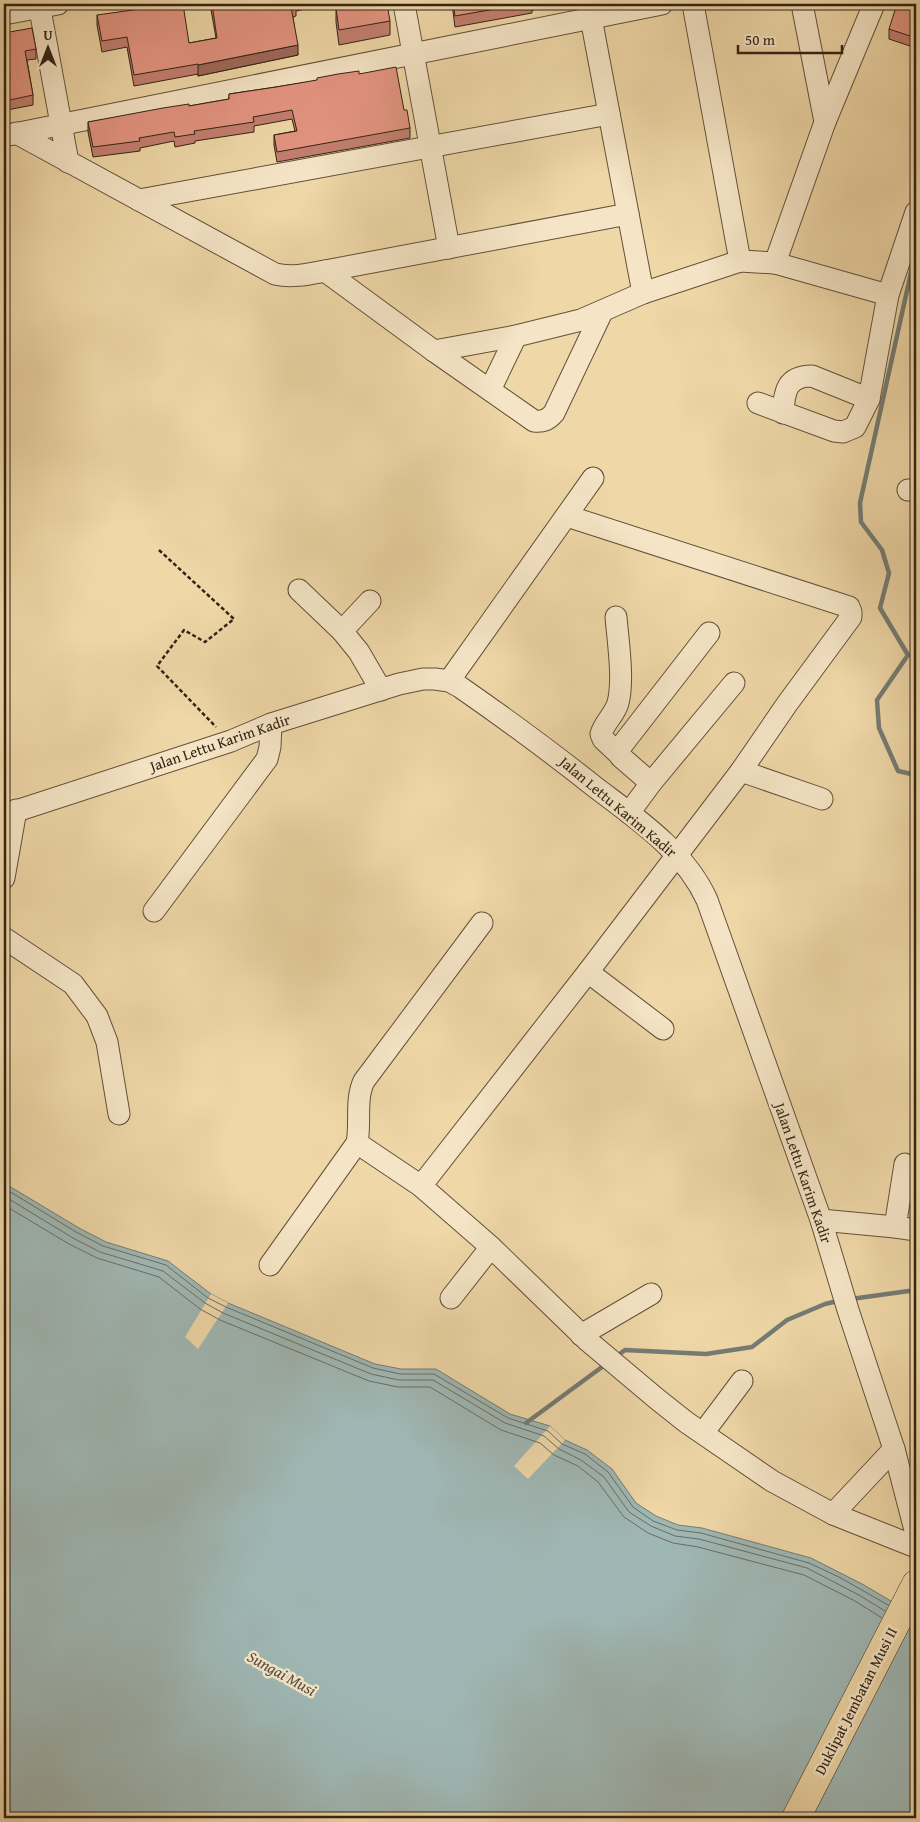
<svg xmlns="http://www.w3.org/2000/svg" width="920" height="1822" font-family="'Gentium Book Plus',serif">
<style>
.water{fill:#9fb7b4;stroke:#747c74}
.pier{fill:#efd7a7}
.lines{fill:none;stroke-linecap:round;stroke-linejoin:round}
.shore{stroke:#696d64;stroke-width:1}
.stream{stroke:#747c74;stroke-width:4.5}
.minor-casing{stroke:#625039;stroke-width:23}
.highway-casing{stroke:#332314;stroke-width:29}
.path{stroke:#332314;stroke-width:2.5;stroke-dasharray:4 2.5;stroke-linecap:butt}
.minor{stroke:#f5e5c6;stroke-width:21}
.highway{stroke:#efd7a7;stroke-width:28}
.wall{fill:#c37f6f;stroke:#332314}
.shaded-wall{fill:#9f685a;stroke:#332314}
.building{fill:#e39481;stroke:#332314}
.labels{text-anchor:middle;stroke-width:5;stroke-linejoin:round;paint-order:stroke}
.street-label{font-size:15px;fill:#332314;stroke:#f5e5c6}
.water-label{font-size:16px;font-style:italic;fill:#534f44;stroke:#f5e5c6}
</style>
<rect width="100%" height="100%" fill="#efd7a7"/>
<filter id="stains"><feTurbulence type="fractalNoise" baseFrequency=".004" numOctaves="4"/><feColorMatrix values="0 0 0 0 .2 0 0 0 0 .09 0 0 0 0 .02 0 0 0 .5 -.17"/></filter>
<radialGradient id="worn" r=".72"><stop offset=".6" stop-color="#630" stop-opacity="0"/><stop offset="1" stop-color="#630" stop-opacity=".3"/></radialGradient>
<polygon class="water" points="4,1183 79,1228 106,1242 168,1261 211,1294 228,1303 375,1364 401,1369 436,1369 510,1414 550,1426 565,1440 587,1450 612,1469 636,1503 656,1516 678,1525 702,1528 811,1558 864,1585 916,1616 916,1818 4,1818"/>
<g class="pier">
<polygon points="211,1294 228,1303 198,1349 185,1337"/>
<polygon points="550,1426 565,1440 528,1479 514,1466"/>
</g>
<g class="lines">
<g class="shore">
<polyline points="4,1188 76,1232 103,1246 166,1265 208,1298 226,1307 373,1368 400,1374 434,1374 508,1418 548,1431 562,1444 585,1454 608,1472 633,1507 653,1521 677,1530 701,1533 809,1563 839,1577 888,1605"/>
<polyline points="4,1196 73,1238 100,1252 163,1271 205,1303 223,1313 371,1374 399,1380 433,1380 505,1423 544,1436 559,1449 581,1460 604,1477 629,1512 651,1526 675,1536 699,1539 807,1568 859,1595 885,1611"/>
<polyline points="4,1205 69,1244 97,1258 159,1277 200,1309 220,1320 369,1381 398,1387 430,1387 501,1430 540,1443 554,1455 578,1466 598,1482 624,1517 648,1533 673,1543 698,1547 804,1575 855,1601 882,1618"/>
</g>
<g class="stream">
<polyline points="916,250 860,503 861,522 882,550 889,573 880,608 908,655 877,700 879,728 898,771 916,775"/>
<polyline points="851,1299 916,1290"/>
<polyline points="617,1356 625,1350 706,1354 752,1347 787,1320 825,1304 838,1301"/>
<polyline points="526,1423 606,1364"/>
</g>
<defs>
<g id="minor">
<polyline points="39,4 68,162"/>
<polyline points="404,4 449,248"/>
<polyline points="693,4 740,261"/>
<polyline points="802,4 825,122"/>
<polyline points="4,14 58,4"/>
<polyline points="591,18 643,293"/>
<path d="M16,133L275,274C292,278 309,274 325,271L628,214"/>
<polyline points="4,136 662,4"/>
<polyline points="139,200 609,114"/>
<polyline points="775,263 888,295"/>
<path d="M325,271L434,351L534,421C543,422 548,420 554,413L602,312"/>
<polyline points="434,351 516,336 581,320 643,293 740,261 775,263 825,122 874,4"/>
<polyline points="490,390 516,336"/>
<polyline points="758,403 834,431 843,432 855,427 869,399 888,295 916,212"/>
<path d="M783,413C784,391 787,376 812,376L869,399"/>
<polyline points="908,490 916,490"/>
<polyline points="567,516 849,607 851,612 851,617 787,704 741,771 588,972 421,1186 491,1247 588,1341 657,1399 686,1422 772,1481 833,1514 916,1547"/>
<polyline points="299,590 342,631 359,652 381,690"/>
<path d="M616,617C618,641 624,680 618,703C615,714 604,723 601,734L603,739L619,754"/>
<polyline points="342,631 370,601"/>
<polyline points="449,681 593,478"/>
<polyline points="741,771 822,799"/>
<polyline points="651,783 621,757 619,754 619,749 709,633"/>
<polyline points="629,813 651,783 734,683"/>
<path d="M4,815L231,741L271,724L399,684L423,679H435L449,681L460,687C506,719 551,752 595,787C637,819 685,851 707,900L821,1220L848,1310L894,1449L916,1534"/>
<polyline points="4,878 16,810"/>
<polyline points="154,911 267,759 270,747 271,724"/>
<polyline points="4,938 73,984 97,1016 107,1042 119,1114"/>
<polyline points="588,972 663,1029"/>
<path d="M357,1143C361,1123 355,1099 364,1081L482,923"/>
<polyline points="821,1220 895,1227 916,1230"/>
<polyline points="895,1227 905,1164"/>
<polyline points="270,1265 357,1143 421,1186"/>
<polyline points="451,1298 491,1247"/>
<polyline points="581,1335 651,1294"/>
<polyline points="703,1433 742,1381"/>
<polyline points="833,1514 894,1449"/>
</g>
<polyline id="highway" points="796,1818 916,1584"/>
</defs>
<use href="#minor" class="minor-casing"/>
<use href="#highway" class="highway-casing"/>
<polyline class="path" points="159,550 234,619 205,642 184,630 157,666 216,727"/>
<use href="#minor" class="minor"/>
<use href="#highway" class="highway"/>
</g>
<g class="wall">
<polygon points="210,4 323,4 323,5 296,11 296,16 293,17 298,55 198,76 198,74 134,86 127,47 102,52 97,25 97,15 189,43 216,38"/>
<polygon points="452,4 565,4 532,10 532,13 455,27"/>
<polygon points="336,8 390,21 390,35 339,45 336,22"/>
<polygon points="916,11 916,48 889,39 889,29"/>
<polygon points="4,33 36,49 36,59 27,60 33,95 33,105 7,110 7,118 4,118 4,77 9,76 6,64 4,64"/>
<polygon points="359,74 404,110 410,128 410,138 277,162 274,145 274,135 295,131 292,119 254,126 254,132 195,141 195,143 175,147 174,141 140,148 140,151 93,157 88,132 88,122 189,106 229,99 229,94 276,87"/>
</g>
<polygon class="shaded-wall" points="298,45 298,55 198,76 198,65"/>
<g class="building">
<polygon points="176,4 183,4 189,43 217,38 212,4 296,4 296,6 291,7 298,45 198,65 198,64 134,75 127,37 102,41 97,15"/>
<polygon points="358,4 387,4 390,21 339,30 336,8"/>
<polygon points="453,4 524,4 455,16"/>
<polygon points="897,4 916,11 916,38 889,29"/>
<polygon points="32,28 36,49 25,51 33,95 5,101 7,108 4,108 4,77 10,76 6,54 4,55 4,33"/>
<polygon points="396,67 404,110 407,110 410,128 277,152 274,135 297,131 292,110 253,117 254,122 194,131 195,134 175,137 174,132 139,138 140,141 93,147 88,122 163,108 189,104 189,106 229,99 229,94 276,87 317,80 317,78 338,74 359,71 359,74"/>
</g>
<g class="labels">
<g class="street-label">
<text transform="translate(220 743) rotate(-19)" y="5">Jalan Lettu Karim Kadir</text>
<text transform="translate(618 807) rotate(40)" y="5">Jalan Lettu Karim Kadir</text>
<text transform="translate(803 1173) rotate(71)" y="5">Jalan Lettu Karim Kadir</text>
<text transform="translate(856 1701) rotate(-63)" y="5">Duklipat Jembatan Musi II</text>
</g>
<g class="water-label">
<text transform="translate(282 1673) rotate(29)" y="6">Sungai Musi</text>
</g>
</g>
<rect width="920" height="1822" fill="none" stroke="#efd7a7" stroke-width="20"/>
<rect x="5" y="5" width="910" height="1812" fill="none" stroke="#332314" stroke-width="2.5"/>
<rect x="10" y="10" width="900" height="1802" fill="none" stroke="#332314"/>
<g transform="translate(48 48)" stroke="#f5e5c6" stroke-width="4" paint-order="stroke">
<path d="M0-4L9 19L0 12L-9 19Z" fill="#332314"/>
<text y="-8" font-size="14" font-weight="bold" text-anchor="middle" fill="#332314">U</text>
</g>
<path d="M738 45v8h104v-8" fill="none" stroke="#332314" stroke-width="2.5"/>
<text x="745" y="45" font-size="15" fill="#332314" stroke="#f5e5c6" stroke-width="4" paint-order="stroke">50 m</text>
<rect width="100%" height="100%" filter="url(#stains)"/>
<rect width="100%" height="100%" fill="url(#worn)"/>
</svg>
